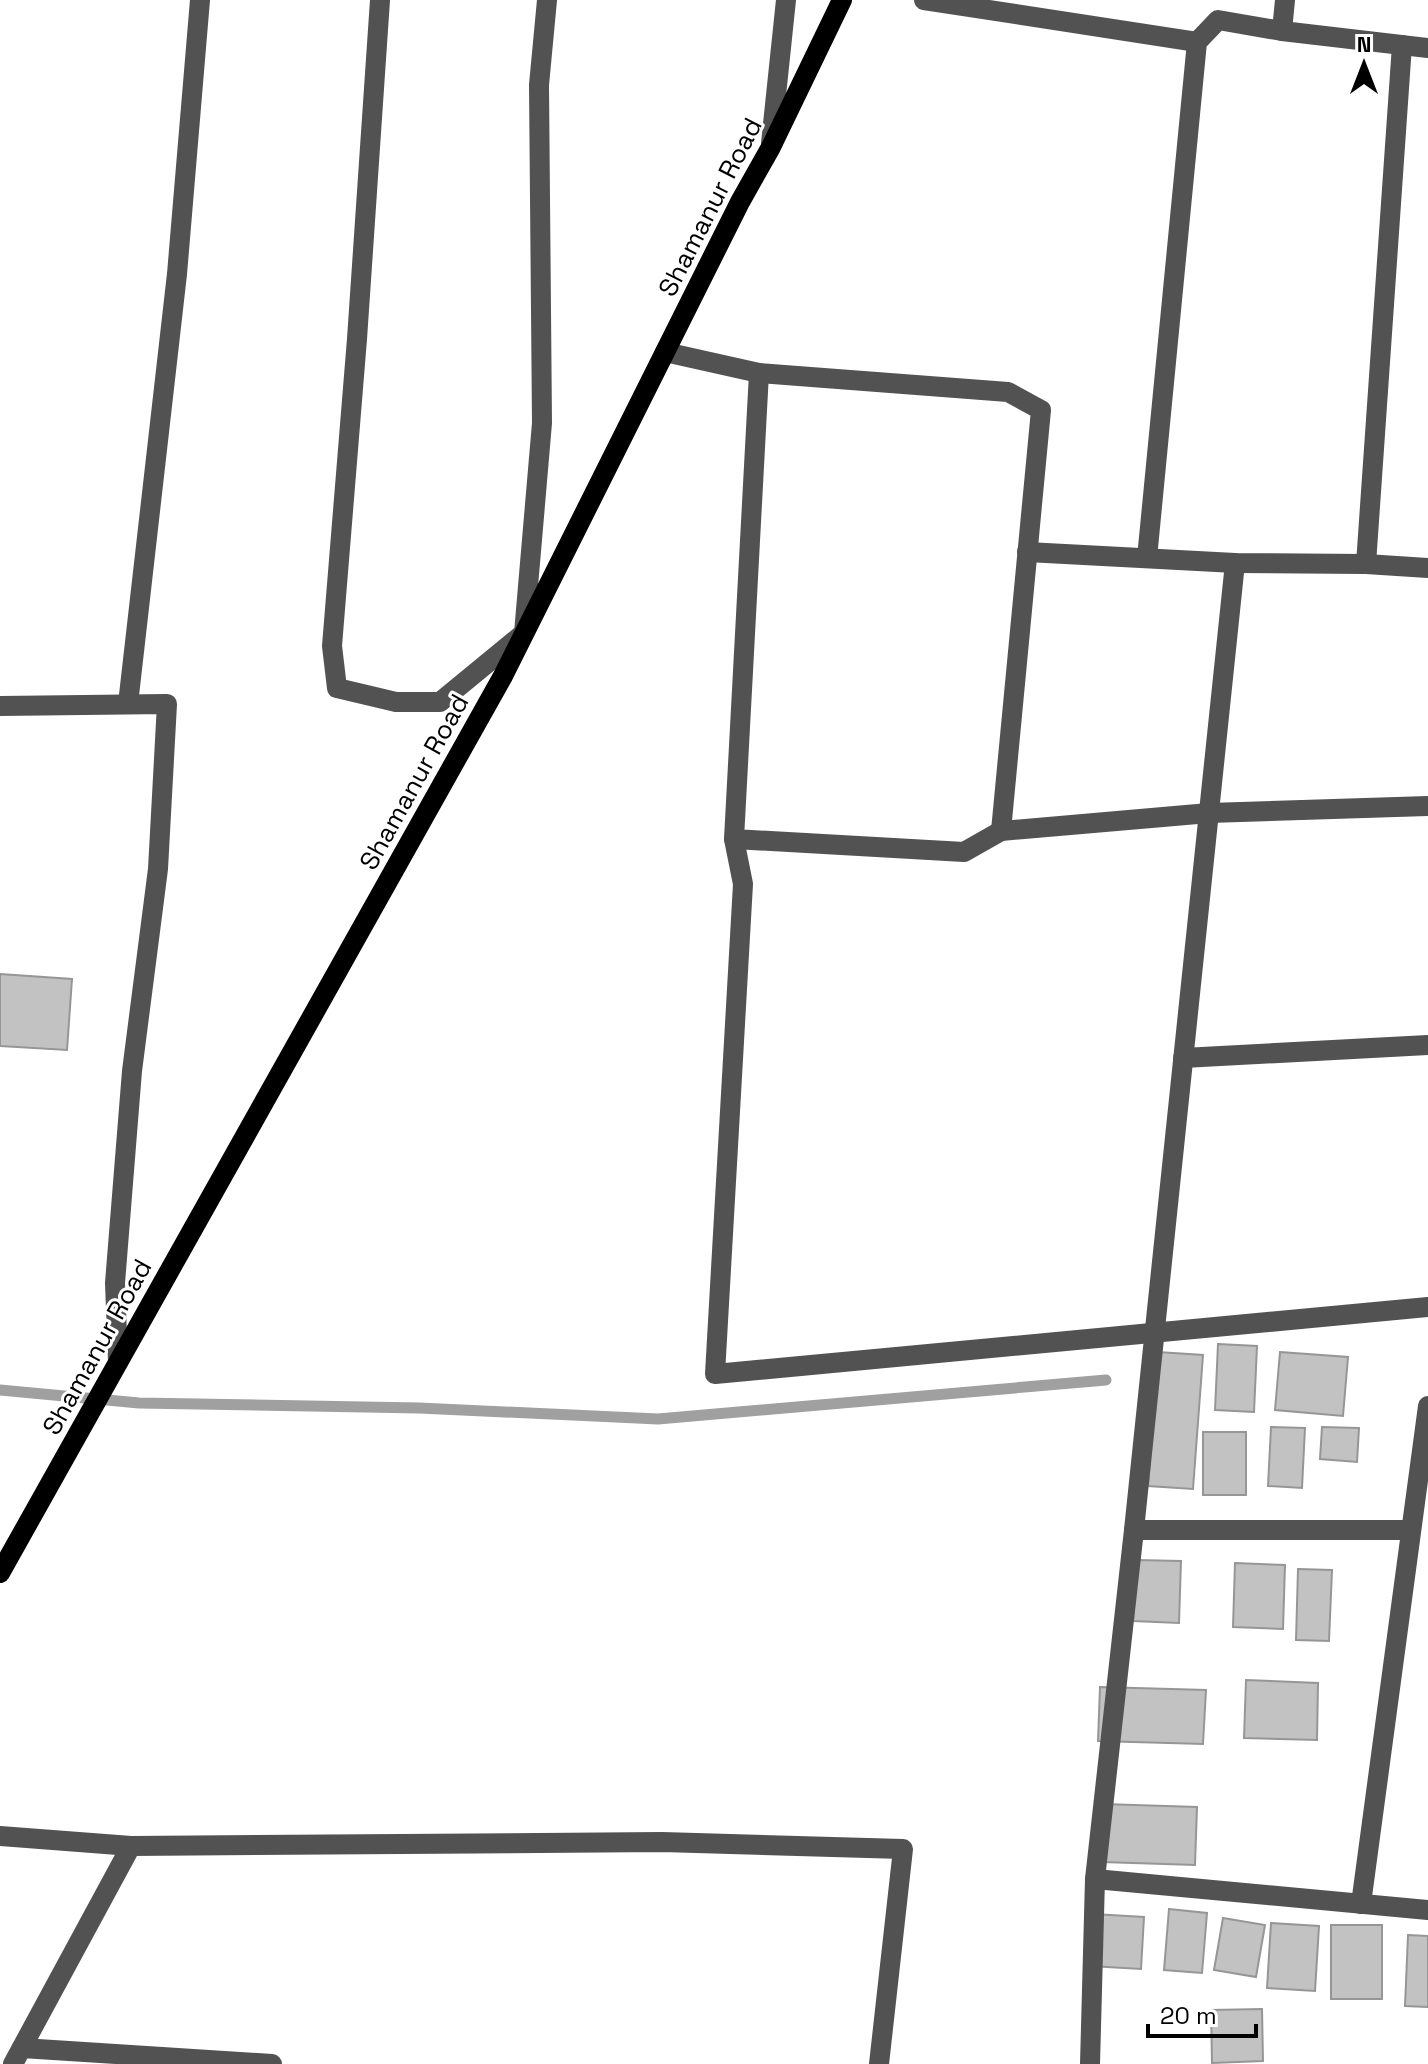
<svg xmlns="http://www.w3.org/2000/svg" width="1428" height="2064" font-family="'Space Grotesk',sans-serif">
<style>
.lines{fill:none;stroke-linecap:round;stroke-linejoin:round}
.stream{stroke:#a0a0a0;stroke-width:11}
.building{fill:#c2c2c2;stroke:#969696;stroke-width:2}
.minor{stroke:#525252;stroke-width:20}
.major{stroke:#000;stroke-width:20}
.labels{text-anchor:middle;stroke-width:6;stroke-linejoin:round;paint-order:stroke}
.street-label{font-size:26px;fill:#000;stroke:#fff}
</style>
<rect width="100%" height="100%" fill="#fff"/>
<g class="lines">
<polyline class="stream" points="0,1390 139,1403 419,1408 658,1419 1106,1380"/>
</g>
<g class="building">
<polygon points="0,974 72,979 67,1050 0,1046"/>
<polygon points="1218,1344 1257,1346 1254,1412 1215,1410"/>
<polygon points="1158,1352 1203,1355 1193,1489 1148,1486"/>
<polygon points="1280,1352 1348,1357 1343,1416 1275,1410"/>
<polygon points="1271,1427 1305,1428 1302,1488 1268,1486"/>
<polygon points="1322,1427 1359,1428 1357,1462 1320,1459"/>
<rect x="1203" y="1432" width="43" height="63"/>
<polygon points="1136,1560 1181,1561 1179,1623 1133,1621"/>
<polygon points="1235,1563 1285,1565 1283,1629 1233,1627"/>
<polygon points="1298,1569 1332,1570 1329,1641 1296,1640"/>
<polygon points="1246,1680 1318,1683 1317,1740 1244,1738"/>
<polygon points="1100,1687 1206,1690 1203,1744 1098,1741"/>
<polygon points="1103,1804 1197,1807 1195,1865 1102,1862"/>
<polygon points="1169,1909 1207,1913 1202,1973 1164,1970"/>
<polygon points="1093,1914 1144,1917 1141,1969 1090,1966"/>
<polygon points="1223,1918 1265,1925 1256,1977 1214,1970"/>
<polygon points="1271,1923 1319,1926 1315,1991 1267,1988"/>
<rect x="1331" y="1925" width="51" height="74"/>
<polygon points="1408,1935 1428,1936 1428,2007 1405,2006"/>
<polygon points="1262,2009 1263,2061 1212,2063 1211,2010"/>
</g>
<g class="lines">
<g class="minor">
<polyline points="380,0 357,339 332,646 337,688 396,702 440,702 524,633 542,423 539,85 547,0"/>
<polyline points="924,0 1197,42"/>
<polyline points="1285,0 1282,31 1428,48"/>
<polyline points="771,143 786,0"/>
<polyline points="665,352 759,373 1008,392 1041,410 1001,831 1209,813 1428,806"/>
<polyline points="759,373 734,839 964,852 1001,831"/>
<polyline points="1027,552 1235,563 1366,564 1402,45"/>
<polyline points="1147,558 1197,42 1218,20 1282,31"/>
<polyline points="1366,564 1428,568"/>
<polyline points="128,704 177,274 200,0"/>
<polyline points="0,706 167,704 158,869 132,1071 115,1283 118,1361"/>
<polyline points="734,839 743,884 715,1374 1428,1307"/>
<polyline points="1183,1058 1428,1045"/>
<polyline points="1134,1530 1411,1530"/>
<polyline points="0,1836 131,1846 662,1842 903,1849 879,2064"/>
<polyline points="1095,1879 1428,1910"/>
<polyline points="1361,1904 1428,1406"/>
<polyline points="22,2048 272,2064"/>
<polyline points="13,2064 131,1846"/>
<polyline points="1090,2064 1095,1879 1134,1530 1235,563"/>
</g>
<polyline class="major" points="0,1573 503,676 740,202 771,147 842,0"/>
</g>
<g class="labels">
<g class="street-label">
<text transform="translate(710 207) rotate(-63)" y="9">Shamanur Road</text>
<text transform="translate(414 782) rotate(-61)" y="9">Shamanur Road</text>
<text transform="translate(97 1347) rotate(-61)" y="9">Shamanur Road</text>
</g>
</g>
<g transform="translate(1364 64)" stroke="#ffffff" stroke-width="6" paint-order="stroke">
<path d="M0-6L14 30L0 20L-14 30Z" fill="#000000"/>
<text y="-12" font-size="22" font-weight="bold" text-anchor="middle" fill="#000000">N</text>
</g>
<path d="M1148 2024v12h108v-12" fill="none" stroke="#000000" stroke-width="4"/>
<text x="1160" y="2024" font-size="24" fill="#000000" stroke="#ffffff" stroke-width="6" paint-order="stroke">20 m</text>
</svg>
